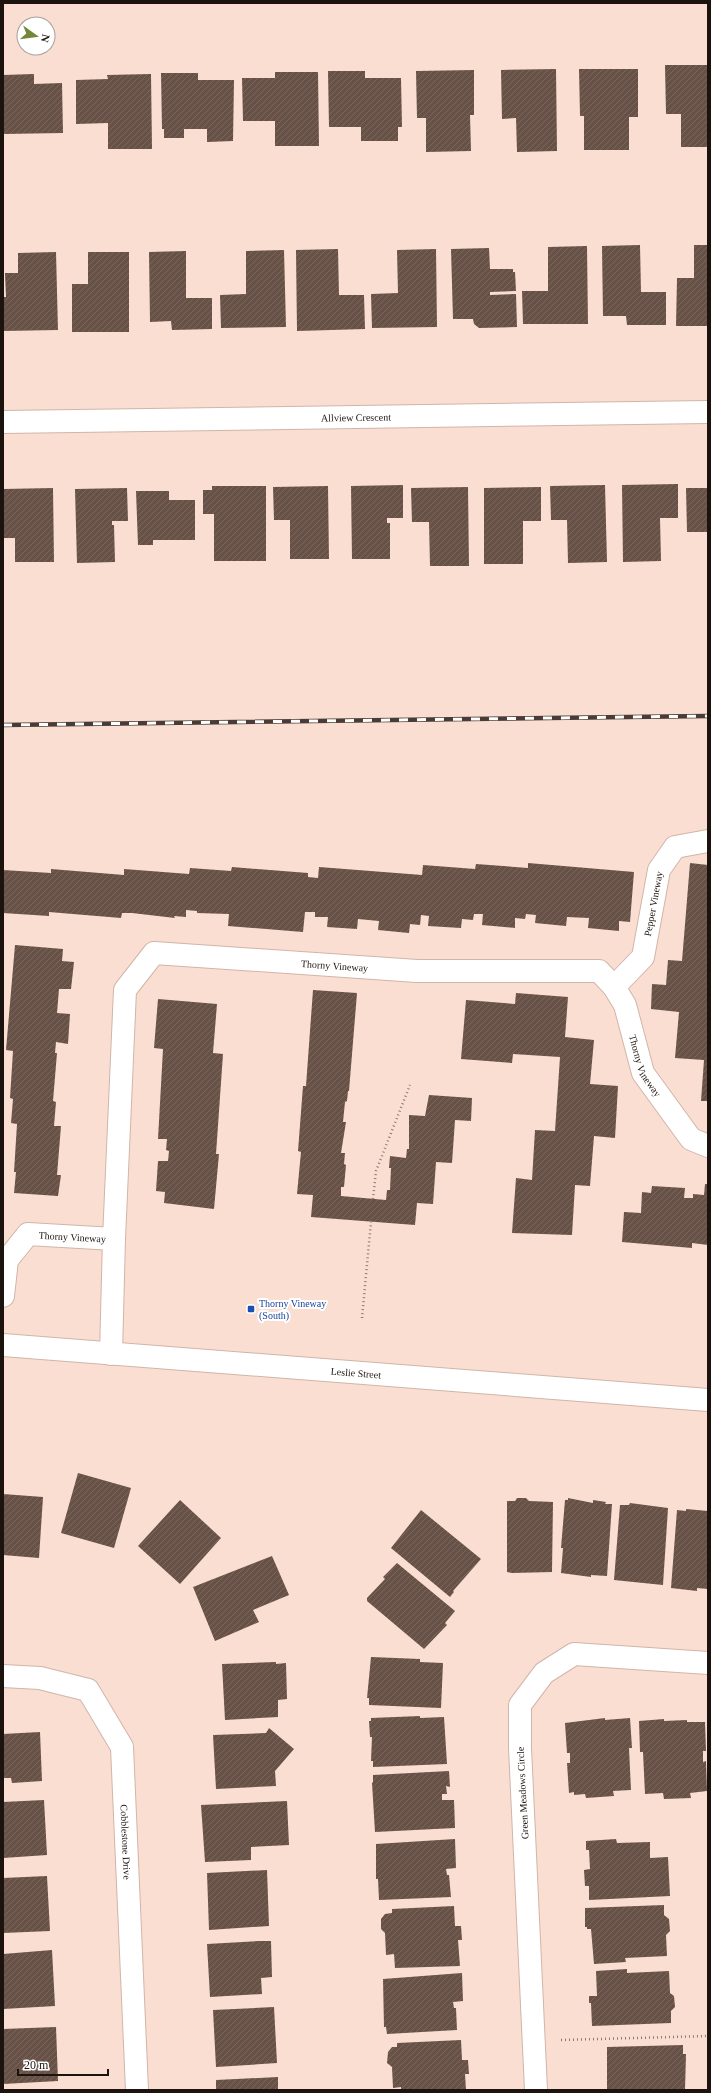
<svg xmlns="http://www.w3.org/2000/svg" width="711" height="2093" font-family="Georgia,serif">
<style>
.building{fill:url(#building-hatch)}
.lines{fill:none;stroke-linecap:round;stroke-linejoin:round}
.minor-casing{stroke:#d0b5a9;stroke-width:24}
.secondary-casing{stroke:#d0b5a9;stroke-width:24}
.path{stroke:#8c7a71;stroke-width:2.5;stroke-dasharray:1 3;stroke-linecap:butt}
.minor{stroke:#fff;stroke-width:22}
.secondary{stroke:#fff;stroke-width:22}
.rail-casing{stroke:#493c36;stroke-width:4.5}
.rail{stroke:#fff;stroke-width:3;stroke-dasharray:9;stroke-linecap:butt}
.transit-dot{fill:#1a4fb4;stroke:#fff;stroke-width:1.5}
.labels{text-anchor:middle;stroke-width:4;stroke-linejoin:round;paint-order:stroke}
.street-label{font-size:10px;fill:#1c130e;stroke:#fff}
.transit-label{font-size:10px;fill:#164399;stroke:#fff;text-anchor:start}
</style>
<defs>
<pattern id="building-hatch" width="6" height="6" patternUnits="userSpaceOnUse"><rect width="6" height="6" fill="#685146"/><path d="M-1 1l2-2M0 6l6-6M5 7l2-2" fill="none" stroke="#79665d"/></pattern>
</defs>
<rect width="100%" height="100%" fill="#faded1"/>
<g class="building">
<polygon points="665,65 708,65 708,147 681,147 681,114 666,114"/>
<polygon points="556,69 557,151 517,152 516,118 502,119 501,70"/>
<polygon points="579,69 638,69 638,117 629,117 629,150 584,150 584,116 580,116"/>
<polygon points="474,70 474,115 470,115 471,151 426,152 426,118 417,118 416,71"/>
<polygon points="328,71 365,71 365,78 401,78 402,127 398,127 398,141 361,141 361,127 329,127"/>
<polygon points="275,72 318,72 319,146 275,146 275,121 243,121 242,78 275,78"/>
<polygon points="161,73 198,73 198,80 234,80 233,141 207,142 207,129 184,129 184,138 164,138 164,129 162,129"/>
<polygon points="34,74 34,84 62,83 63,133 3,134 3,75"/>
<polygon points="151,74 152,149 108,149 108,123 76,124 76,80 108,79 107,75"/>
<polygon points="640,245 641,292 666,292 666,325 627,325 626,316 603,316 602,246"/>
<polygon points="694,245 708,245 708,326 676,326 677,278 694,278"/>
<polygon points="587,246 588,324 523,324 522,291 548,291 548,247"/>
<polygon points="489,248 490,269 513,269 513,272 515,272 516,291 490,292 490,295 516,294 517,327 479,328 474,324 473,319 453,319 451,249"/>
<polygon points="338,249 339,295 364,295 365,329 297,331 296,250"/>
<polygon points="436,249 437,327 372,328 371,294 398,293 397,250"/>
<polygon points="284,250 286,327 221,328 220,295 246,294 246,251"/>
<polygon points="186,251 186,298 212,298 212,329 172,330 171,321 150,322 149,252"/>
<polygon points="56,252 58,330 3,331 3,297 6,297 5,273 18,273 18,253"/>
<polygon points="88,252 129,252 129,332 72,332 72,284 88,284"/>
<polygon points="678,484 678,518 660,518 661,561 623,562 622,485"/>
<polygon points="403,485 403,518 387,518 387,523 390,523 390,559 352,559 351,486"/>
<polygon points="605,485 607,562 568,563 567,520 551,520 550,486"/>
<polygon points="212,486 266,486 266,561 214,561 214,514 203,514 203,490 212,490"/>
<polygon points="328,486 329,559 290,559 290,520 274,520 273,487"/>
<polygon points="468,487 469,566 430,566 429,522 412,522 411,488"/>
<polygon points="541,487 541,521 523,521 523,564 484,564 484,488"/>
<polygon points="53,488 54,562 15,562 15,538 3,538 3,489"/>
<polygon points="127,488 128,521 112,521 112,525 114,525 115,562 77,563 75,489"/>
<polygon points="686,488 708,488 708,532 687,532"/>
<polygon points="136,491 169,491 169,500 195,500 195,540 153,540 153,545 138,545"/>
<polygon points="528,863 634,872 630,922 619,921 619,931 588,928 589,918 567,917 566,926 535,923 536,915 526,914 525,919 515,918 515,928 482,925 483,914 474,914 473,920 462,919 461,928 428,926 429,916 421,915 420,925 410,924 409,933 378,930 379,921 358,919 357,929 327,927 328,917 315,917 315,912 305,912 303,932 228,926 229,914 197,913 197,911 186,910 186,917 174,916 175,918 132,913 122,913 121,918 49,912 49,916 3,913 3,870 51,873 51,869 124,875 124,869 189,874 190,868 231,871 232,867 308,873 308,877 318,878 319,867 422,875 423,865 475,869 476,864 528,868"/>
<polygon points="690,863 708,865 708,1101 701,1101 704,1060 675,1058 679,1012 651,1009 652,984 666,985 668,960 682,961"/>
<polygon points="15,945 63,949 62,961 74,962 71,989 59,989 57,1013 70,1014 68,1044 56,1042 55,1053 57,1053 53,1101 56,1102 54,1126 61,1126 57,1175 61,1175 58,1196 14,1193 16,1172 14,1172 17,1124 11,1123 13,1099 10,1098 13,1051 6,1050"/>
<polygon points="313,990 357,993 349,1091 348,1091 347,1101 345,1102 343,1122 346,1122 341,1153 345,1153 344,1164 346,1165 344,1187 341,1187 341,1196 386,1200 387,1190 390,1190 391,1168 389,1168 390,1156 406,1158 407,1149 409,1149 409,1115 425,1116 429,1095 472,1098 471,1121 455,1120 452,1163 436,1162 433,1204 417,1203 415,1225 311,1217 313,1195 297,1194 301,1152 298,1151 303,1086 306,1086"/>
<polygon points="516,993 568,997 565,1037 594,1040 590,1084 618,1086 615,1138 594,1136 590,1186 575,1185 572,1235 512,1233 516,1178 532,1180 535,1130 555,1131 560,1057 513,1054 512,1063 461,1059 466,1000 515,1004"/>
<polygon points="158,999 217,1004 213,1053 223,1054 216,1154 219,1154 214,1209 164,1203 165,1192 156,1191 158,1161 168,1161 169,1151 166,1150 167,1139 158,1139 163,1049 154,1048"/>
<polygon points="705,1184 708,1184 708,1245 692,1243 692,1248 622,1242 624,1212 641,1213 642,1192 651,1193 652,1186 685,1188 684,1198 693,1198 693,1194 704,1195"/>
<polygon points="78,1473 131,1488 114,1548 61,1533"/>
<polygon points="3,1494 43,1497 39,1558 3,1555"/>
<polygon points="517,1498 526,1498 529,1501 553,1502 552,1572 512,1573 507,1572 507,1501 515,1501"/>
<polygon points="568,1498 593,1503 593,1500 606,1502 605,1504 612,1504 607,1576 591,1575 591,1577 561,1573 563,1548 561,1548 565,1500 568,1500"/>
<polygon points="180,1500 221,1538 180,1584 138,1546"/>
<polygon points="630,1503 668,1508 663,1585 614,1580 620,1505 629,1505"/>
<polygon points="686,1509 708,1511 708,1589 697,1588 697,1591 671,1588 677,1510 686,1511"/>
<polygon points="421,1510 481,1559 453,1591 454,1592 450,1597 391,1548"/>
<polygon points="272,1556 289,1595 253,1610 259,1622 215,1641 193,1587"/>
<polygon points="397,1563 455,1611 445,1623 447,1625 424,1649 367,1601 367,1598 385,1579 383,1577"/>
<polygon points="371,1657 420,1659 420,1662 443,1663 441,1708 369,1705 369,1698 367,1698"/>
<polygon points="276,1662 276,1664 286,1663 287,1699 278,1700 278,1717 225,1720 222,1664"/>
<polygon points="420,1716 420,1718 444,1717 447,1764 373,1767 373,1761 371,1761 372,1737 370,1737 369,1721 371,1721 371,1718"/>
<polygon points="605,1718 605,1720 630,1718 632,1748 629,1748 631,1790 613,1791 614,1796 586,1798 585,1794 574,1795 574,1792 569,1793 567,1763 570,1763 570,1753 567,1753 565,1723"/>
<polygon points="664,1719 664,1721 687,1720 687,1722 705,1722 706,1751 703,1751 703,1762 706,1761 707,1791 690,1793 691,1798 664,1799 663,1793 645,1794 643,1752 640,1752 639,1721"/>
<polygon points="269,1728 294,1749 275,1771 276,1786 216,1789 213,1735 266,1733"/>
<polygon points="40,1732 42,1781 12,1783 11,1778 3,1778 3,1734"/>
<polygon points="449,1771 450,1787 446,1786 447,1794 442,1794 442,1800 454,1800 455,1828 375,1832 372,1783 373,1782 373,1775"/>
<polygon points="44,1800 47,1855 3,1858 3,1802"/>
<polygon points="287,1801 289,1845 251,1847 251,1860 205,1862 201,1805"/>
<polygon points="455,1839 456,1868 446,1869 447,1875 449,1875 451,1897 379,1900 378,1879 376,1879 376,1844"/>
<polygon points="616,1839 617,1843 650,1842 650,1858 668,1857 670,1896 589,1900 589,1886 585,1886 584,1870 590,1869 589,1850 586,1850 586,1841"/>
<polygon points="267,1870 269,1926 209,1930 207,1873"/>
<polygon points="47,1876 50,1931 3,1933 3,1878"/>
<polygon points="664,1905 664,1915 669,1919 670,1931 666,1935 667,1956 625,1958 626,1962 594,1964 591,1929 587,1929 587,1927 585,1927 585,1908"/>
<polygon points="454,1906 455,1926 461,1926 462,1940 458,1940 460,1966 395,1968 394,1954 386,1955 385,1933 381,1929 381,1919 385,1914 392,1913 392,1909"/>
<polygon points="259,1941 271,1941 272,1977 261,1978 262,1994 210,1997 207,1944"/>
<polygon points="52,1950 55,2006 3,2009 3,1954"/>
<polygon points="627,1969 627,1973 669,1971 670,1993 674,1996 675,2007 671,2011 671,2023 592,2026 591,2003 589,2003 589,1996 597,1996 596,1971"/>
<polygon points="462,1973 463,2001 453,2002 454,2008 456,2008 457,2030 387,2034 386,2027 384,2027 383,1979"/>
<polygon points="274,2007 277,2063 216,2067 213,2010"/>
<polygon points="56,2027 58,2081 3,2084 3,2029"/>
<polygon points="461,2040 462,2060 468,2060 469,2074 465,2074 466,2090 401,2090 401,2087 393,2088 392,2067 387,2063 388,2052 392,2047 397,2047 397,2043"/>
<polygon points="683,2045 683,2054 686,2054 685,2090 607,2090 607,2047"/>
<polygon points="278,2077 278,2090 216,2090 216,2080"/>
</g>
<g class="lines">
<defs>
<g id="minor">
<path id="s1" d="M3,422L708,412"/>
<path id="s2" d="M614,987L643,957L659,870L675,847L708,841"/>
<path id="s3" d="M3,1296L7,1260L28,1234L114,1239L125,990L154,953L417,971H599L614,987L625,1005L643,1073L691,1139L708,1146"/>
<polyline points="111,1354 114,1239"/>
<path id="s4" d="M3,1676L40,1678L88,1690L122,1747L137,2090"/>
<polyline points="536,2090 520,1748 520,1705 544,1673 574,1654 708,1663"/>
</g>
<g id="secondary">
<path id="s5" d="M3,1345L708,1400"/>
</g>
</defs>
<use href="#minor" class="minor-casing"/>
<use href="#secondary" class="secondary-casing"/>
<g class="path">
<polyline points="373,1199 376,1171 410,1085"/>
<polyline points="362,1318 371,1222"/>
<polyline points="561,2040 708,2036"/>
</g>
<use href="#minor" class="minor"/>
<use href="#secondary" class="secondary"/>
<defs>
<polyline id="rail" points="3,725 708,716"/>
</defs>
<use href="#rail" class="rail-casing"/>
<use href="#rail" class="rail"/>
</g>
<rect class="transit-dot" x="247" y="1305" width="8" height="8" rx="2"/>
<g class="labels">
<g class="street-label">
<text dy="4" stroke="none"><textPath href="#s1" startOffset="353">Allview Crescent</textPath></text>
<text dy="4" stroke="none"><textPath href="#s2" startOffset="96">Pepper Vineway</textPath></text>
<text dy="4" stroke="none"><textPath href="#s3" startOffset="633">Thorny Vineway</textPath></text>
<text dy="4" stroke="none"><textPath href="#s3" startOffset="1005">Thorny Vineway</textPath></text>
<text dy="4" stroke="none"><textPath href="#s3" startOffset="114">Thorny Vineway</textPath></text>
<text dy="4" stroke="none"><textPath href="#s5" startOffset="354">Leslie Street</textPath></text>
<text transform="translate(522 1793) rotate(-93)" y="4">Green Meadows Circle</text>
<text dy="4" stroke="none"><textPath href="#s4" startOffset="248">Cobblestone Drive</textPath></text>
</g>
<g class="transit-label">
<text x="259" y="1307">Thorny Vineway<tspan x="259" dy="12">(South)</tspan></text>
</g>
</g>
<rect width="711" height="2093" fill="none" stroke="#1c130e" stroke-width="8"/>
<g transform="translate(36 36) rotate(104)"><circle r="19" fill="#ffffff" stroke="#a4a19f"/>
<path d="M0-3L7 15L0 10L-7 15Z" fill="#728738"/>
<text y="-6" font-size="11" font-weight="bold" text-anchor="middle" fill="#1c130e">N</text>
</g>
<path d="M18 2069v6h90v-6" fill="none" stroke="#1c130e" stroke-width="2"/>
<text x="24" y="2069" font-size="12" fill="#1c130e" stroke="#ffffff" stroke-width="3" paint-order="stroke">20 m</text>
</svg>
